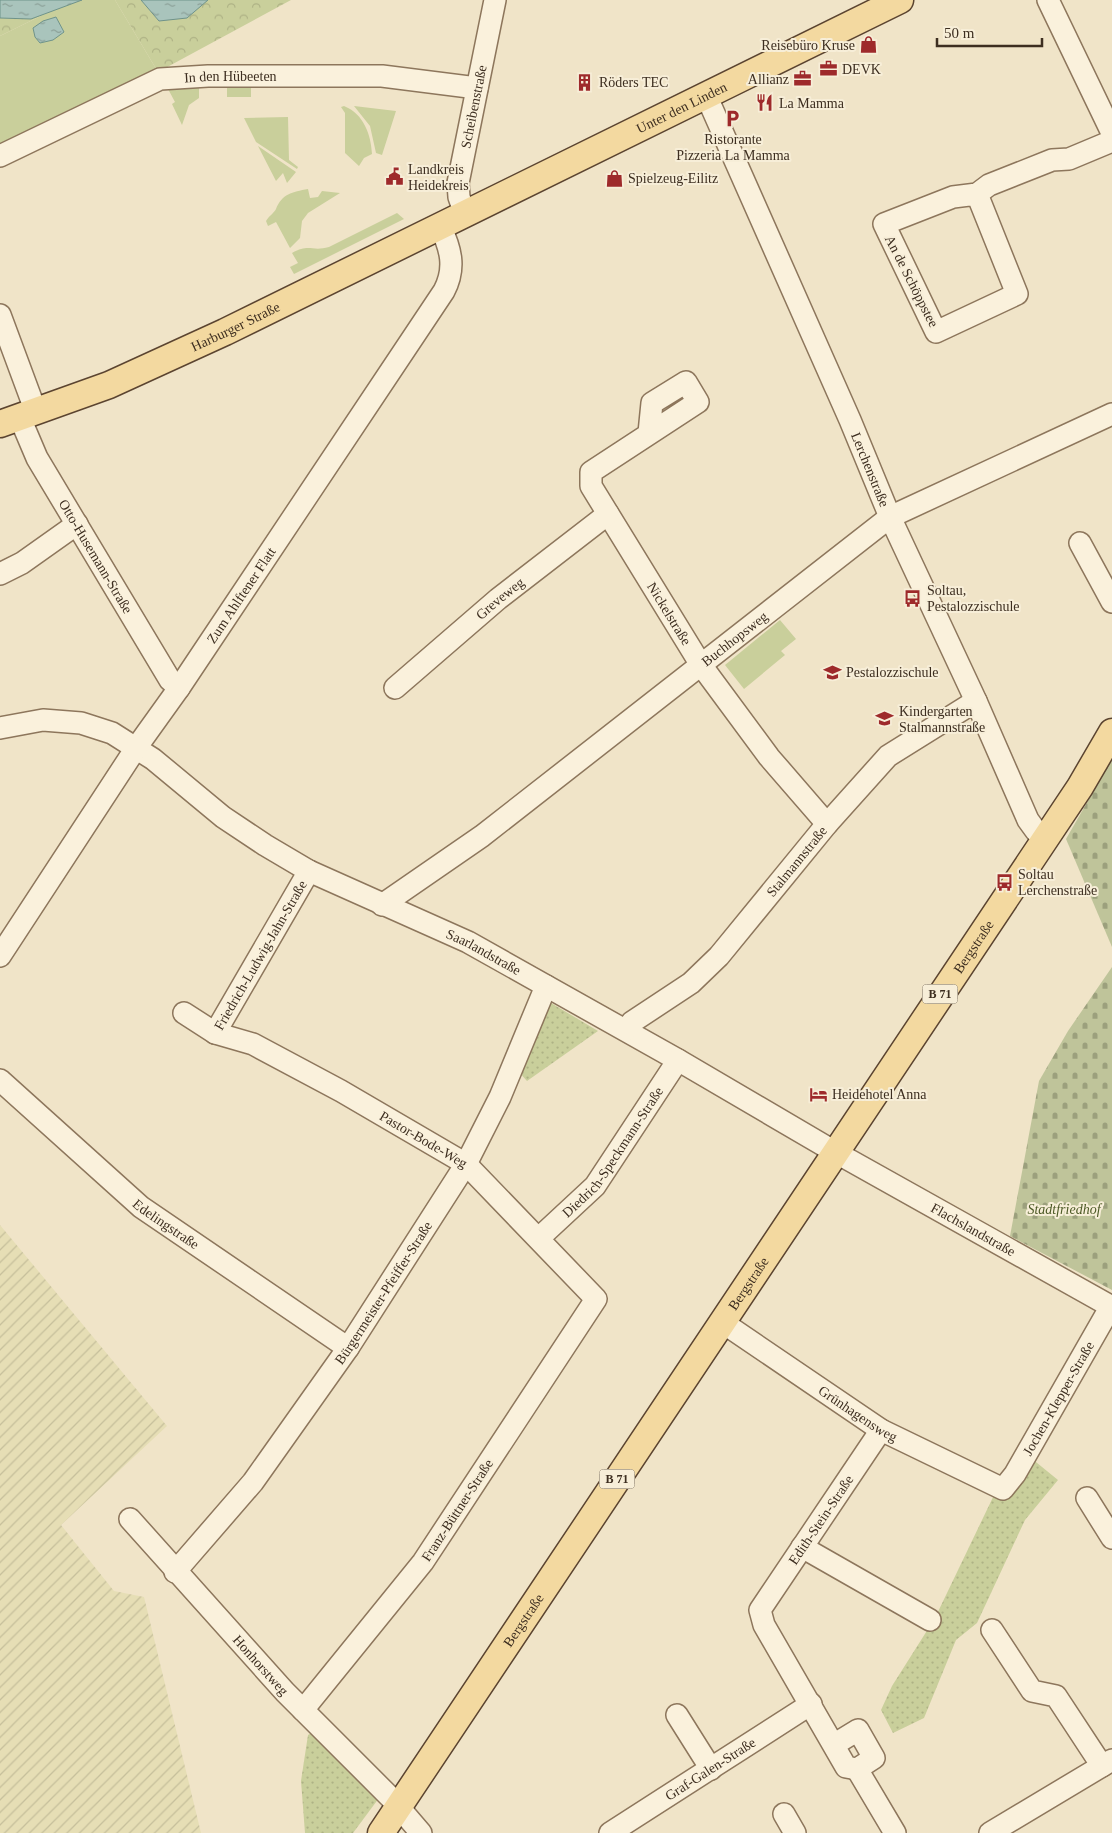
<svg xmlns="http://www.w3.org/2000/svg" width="1112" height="1833" font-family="Georgia,serif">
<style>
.farmland{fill:url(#farmland-furrows)}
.green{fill:#c9cf9b}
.forest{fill:url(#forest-crowns)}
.cemetery{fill:url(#cemetery-stones)}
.park{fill:url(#park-dots)}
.water{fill:url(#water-ripples);stroke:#6f938a}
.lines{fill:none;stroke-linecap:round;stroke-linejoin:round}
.minor-casing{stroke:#8d765c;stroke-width:24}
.major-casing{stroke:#5b4430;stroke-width:29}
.minor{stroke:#faf1dc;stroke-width:21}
.major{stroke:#f3d9a0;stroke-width:26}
.labels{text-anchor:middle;stroke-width:4;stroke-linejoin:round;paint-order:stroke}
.shield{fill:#f7eed8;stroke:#756857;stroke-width:1}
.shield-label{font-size:12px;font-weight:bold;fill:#3d2e20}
.poi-label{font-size:14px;fill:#3d2e20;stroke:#f7eed8;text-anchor:start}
.street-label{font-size:14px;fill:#3d2e20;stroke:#f7eed8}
.park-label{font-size:14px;font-style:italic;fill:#4d5a26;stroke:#f7eed8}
</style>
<defs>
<pattern id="farmland-furrows" width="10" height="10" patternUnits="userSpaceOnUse" patternTransform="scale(1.25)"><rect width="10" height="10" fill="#e6deb5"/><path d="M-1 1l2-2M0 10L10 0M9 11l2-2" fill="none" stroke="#c6bf9b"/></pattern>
<pattern id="forest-crowns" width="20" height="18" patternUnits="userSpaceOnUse" patternTransform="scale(1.25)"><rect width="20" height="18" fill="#c9cf9b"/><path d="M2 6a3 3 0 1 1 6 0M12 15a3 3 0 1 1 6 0" fill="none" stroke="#aeb285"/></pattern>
<pattern id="cemetery-stones" width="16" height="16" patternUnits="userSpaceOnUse" patternTransform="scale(1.25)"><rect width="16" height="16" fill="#bfc49a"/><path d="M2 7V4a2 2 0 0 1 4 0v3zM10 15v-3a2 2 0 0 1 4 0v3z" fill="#9ca07d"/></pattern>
<pattern id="park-dots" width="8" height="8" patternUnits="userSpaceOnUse" patternTransform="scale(1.25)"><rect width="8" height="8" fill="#c9cf9b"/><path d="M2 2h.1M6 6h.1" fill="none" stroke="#aeb285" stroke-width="1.8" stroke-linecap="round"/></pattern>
<pattern id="water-ripples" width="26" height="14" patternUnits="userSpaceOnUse" patternTransform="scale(1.25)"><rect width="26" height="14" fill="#a9c4bc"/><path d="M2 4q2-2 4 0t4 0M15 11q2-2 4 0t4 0" fill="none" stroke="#8ba098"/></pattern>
</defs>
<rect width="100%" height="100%" fill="#f0e4c8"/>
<polygon class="farmland" points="0,1225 167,1426 61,1525 114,1591 144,1597 201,1833 0,1833"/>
<g class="green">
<polygon points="73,0 115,0 158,72 0,149 0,36"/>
<rect x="227" y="85" width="24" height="12"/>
<polygon points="199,86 199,98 189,105 182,125 172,104 175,102 168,89"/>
<path d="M344,106C364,114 371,135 372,154L364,158L359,166L345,153V113L341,107Z"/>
<polygon points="354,106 396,111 382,155 376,153 370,126"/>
<polygon points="288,117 289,160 298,167 297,169 256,142 244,118"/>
<polygon points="258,146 296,172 287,183 283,173 276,181"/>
<path d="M308,189L310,198L318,197L322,191L340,193L308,213L302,221L300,238L290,248L276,222L268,226L266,221C269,216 274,213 276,209C282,194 292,192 308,189Z"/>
<path d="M397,213L404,219L294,274L290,267L298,263L292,253C310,243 311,252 329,247Z"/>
<polygon points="780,620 796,639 781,651 785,655 744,689 725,665"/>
</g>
<g class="forest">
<polygon points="0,0 73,0 0,36"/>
<polygon points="115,0 141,0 159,21 208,0 291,0 158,72"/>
</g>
<g class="cemetery">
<polygon points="1112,759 1112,947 1066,839"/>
<polygon points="1112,967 1112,1290 1010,1236 1039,1081 1068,1031"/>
</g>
<g class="park">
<polygon points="551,1003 598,1031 527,1081 518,1071 544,1007"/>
<polygon points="1031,1458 1058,1480 1025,1520 977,1623 956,1640 924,1718 893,1733 881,1710 892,1686 935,1618 995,1493"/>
<polygon points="315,1731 379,1798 353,1833 305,1833 301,1781 308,1735"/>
</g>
<g class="water">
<polygon points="0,0 82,0 31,19 0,18"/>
<polygon points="141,0 208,0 187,18 159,21"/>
<polygon points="56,17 64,32 53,40 40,43 35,37 33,28 43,21"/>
</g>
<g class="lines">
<defs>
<g id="minor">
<polyline points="1048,0 1112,133"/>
<path id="s1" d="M706,95L850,420L890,517L976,701L1028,820L1036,831L1046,837"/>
<path id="s2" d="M0,156L160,79L208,76H382L477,88"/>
<polyline points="977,194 1017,294 936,332 884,224 953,197 977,194 989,185 1052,160 1069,159 1112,141"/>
<path id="s3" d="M465,214L459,197L458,183L495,0"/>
<polyline points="0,315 36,412"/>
<path id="s4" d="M20,418L37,458L170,680L179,688"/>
<path id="s5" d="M649,433L652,403L686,382L698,402L591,472V486L701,665L769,757L827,824"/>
<polyline points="1080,543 1112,602"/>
<polyline points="0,574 22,563 77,524"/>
<path id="s6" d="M395,688L498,599L608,514"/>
<path id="s7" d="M0,728L43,720L81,723L112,733L153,759L223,817L265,845L309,871L468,942L678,1060L835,1152L1112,1307"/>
<path id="s8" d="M382,905L482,836L890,517L1112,414"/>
<path id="s9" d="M0,956L136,748L179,688L444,291C456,268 451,249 440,226"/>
<path id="s10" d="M184,1013L215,1033L253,1044L341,1091L466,1164L596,1299L423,1562L303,1710"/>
<path id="s11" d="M626,1030L632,1022L691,983L719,956L827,824L888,756L976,701"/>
<path id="s12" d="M215,1033L309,871"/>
<path id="s13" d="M0,1080L141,1207L348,1348"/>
<path id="s14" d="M539,1238L595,1186L678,1060"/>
<path id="s15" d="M722,1322L881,1430L1003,1489L1015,1474L1111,1306"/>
<polyline points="1087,1498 1112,1538"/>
<path id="s16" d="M130,1519L285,1692L391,1798L421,1833"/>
<polyline points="802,1547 930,1620"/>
<path id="s17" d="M175,1572L253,1482L348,1348L466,1164L500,1097L546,986"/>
<polyline points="992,1630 1032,1691 1056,1696 1102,1766"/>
<polyline points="677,1715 711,1769"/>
<path id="s18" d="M835,1744L858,1730L874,1758L857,1769L846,1767L764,1625L760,1610L881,1430"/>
<polyline points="857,1769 895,1833"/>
<polyline points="784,1814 795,1833"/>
<path id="s19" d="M610,1833L811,1704"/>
<polyline points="990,1833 1112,1760"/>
</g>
<g id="major">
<path id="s20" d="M0,424L109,385L225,332L900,0"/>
<path id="s21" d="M381,1833L1080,787L1112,732"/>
</g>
</defs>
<use href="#minor" class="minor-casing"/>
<use href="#major" class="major-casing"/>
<use href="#minor" class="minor"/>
<use href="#major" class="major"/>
</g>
<defs>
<symbol id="shop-bare" viewBox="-9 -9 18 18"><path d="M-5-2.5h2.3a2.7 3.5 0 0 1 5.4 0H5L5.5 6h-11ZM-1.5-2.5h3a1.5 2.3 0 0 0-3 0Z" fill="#9e2a2b" stroke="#f7eed8" stroke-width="2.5" paint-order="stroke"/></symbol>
<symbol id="office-bare" viewBox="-9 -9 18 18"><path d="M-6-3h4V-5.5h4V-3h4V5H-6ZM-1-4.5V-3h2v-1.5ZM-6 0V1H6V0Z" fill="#9e2a2b" stroke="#f7eed8" stroke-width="2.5" paint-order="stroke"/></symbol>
<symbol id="building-bare" viewBox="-9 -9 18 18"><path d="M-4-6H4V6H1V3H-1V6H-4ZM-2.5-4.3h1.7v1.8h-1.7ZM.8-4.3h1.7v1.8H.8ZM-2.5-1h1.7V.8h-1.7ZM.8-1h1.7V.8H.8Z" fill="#9e2a2b" stroke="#f7eed8" stroke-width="2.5" paint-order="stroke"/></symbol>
<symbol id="restaurant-bare" viewBox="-9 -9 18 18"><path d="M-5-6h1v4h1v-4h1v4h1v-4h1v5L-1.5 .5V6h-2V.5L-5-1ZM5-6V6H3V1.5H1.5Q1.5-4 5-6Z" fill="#9e2a2b" stroke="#f7eed8" stroke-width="2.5" paint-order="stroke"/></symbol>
<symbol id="parking-bare" viewBox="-9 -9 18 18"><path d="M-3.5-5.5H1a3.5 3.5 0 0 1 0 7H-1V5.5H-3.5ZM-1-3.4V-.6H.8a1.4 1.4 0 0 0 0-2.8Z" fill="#9e2a2b" stroke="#f7eed8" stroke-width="2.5" paint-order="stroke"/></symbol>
<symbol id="civic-bare" viewBox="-9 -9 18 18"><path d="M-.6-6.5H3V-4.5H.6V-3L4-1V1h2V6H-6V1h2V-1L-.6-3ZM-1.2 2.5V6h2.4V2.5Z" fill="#9e2a2b" stroke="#f7eed8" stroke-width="2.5" paint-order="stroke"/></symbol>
<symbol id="bus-bare" viewBox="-9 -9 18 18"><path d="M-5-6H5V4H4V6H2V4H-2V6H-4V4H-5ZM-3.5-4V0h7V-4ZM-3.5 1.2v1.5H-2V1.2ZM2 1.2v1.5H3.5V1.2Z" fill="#9e2a2b" stroke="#f7eed8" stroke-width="2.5" paint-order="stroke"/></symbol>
<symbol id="school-bare" viewBox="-9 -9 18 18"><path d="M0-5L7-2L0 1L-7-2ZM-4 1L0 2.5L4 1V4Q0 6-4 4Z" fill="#9e2a2b" stroke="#f7eed8" stroke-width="2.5" paint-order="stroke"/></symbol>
<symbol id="hotel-bare" viewBox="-9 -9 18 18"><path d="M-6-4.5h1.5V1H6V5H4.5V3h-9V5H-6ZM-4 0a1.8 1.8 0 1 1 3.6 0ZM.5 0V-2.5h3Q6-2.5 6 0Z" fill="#9e2a2b" stroke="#f7eed8" stroke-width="2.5" paint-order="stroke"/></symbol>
</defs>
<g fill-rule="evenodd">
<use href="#shop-bare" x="856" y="32" width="25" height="25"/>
<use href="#office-bare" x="816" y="56" width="25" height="25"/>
<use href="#office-bare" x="790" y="66" width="25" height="25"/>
<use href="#building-bare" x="572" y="70" width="25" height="25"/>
<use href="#restaurant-bare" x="752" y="90" width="25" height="25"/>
<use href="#parking-bare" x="720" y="106" width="25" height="25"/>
<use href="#civic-bare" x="382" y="164" width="25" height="25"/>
<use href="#shop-bare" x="602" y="166" width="25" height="25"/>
<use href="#bus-bare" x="900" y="586" width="25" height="25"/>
<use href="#school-bare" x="820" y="660" width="25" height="25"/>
<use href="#school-bare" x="872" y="706" width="25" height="25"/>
<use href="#bus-bare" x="992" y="870" width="25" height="25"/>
<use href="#hotel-bare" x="806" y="1082" width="25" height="25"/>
</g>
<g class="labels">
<g class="shield">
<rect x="922.5" y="984.5" width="35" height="19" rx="4"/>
<rect x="599.5" y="1469.5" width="35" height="19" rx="4"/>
</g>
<g class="shield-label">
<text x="940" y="998">B 71</text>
<text x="617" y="1483">B 71</text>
</g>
<g class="poi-label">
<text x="855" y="50" text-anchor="end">Reisebüro Kruse</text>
<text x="842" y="74">DEVK</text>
<text x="789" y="84" text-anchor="end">Allianz</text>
<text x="599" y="87">Röders TEC</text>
<text x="779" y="108">La Mamma</text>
<text x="733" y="144" text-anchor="middle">Ristorante<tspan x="733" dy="16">Pizzeria La Mamma</tspan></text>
<text x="408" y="174">Landkreis<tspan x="408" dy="16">Heidekreis</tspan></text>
<text x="628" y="183">Spielzeug-Eilitz</text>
<text x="927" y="595">Soltau,<tspan x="927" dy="16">Pestalozzischule</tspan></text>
<text x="846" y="677">Pestalozzischule</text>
<text x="899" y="716">Kindergarten<tspan x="899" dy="16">Stalmannstraße</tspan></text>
<text x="1018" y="879">Soltau<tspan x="1018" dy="16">Lerchenstraße</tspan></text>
<text x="832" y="1099">Heidehotel Anna</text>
</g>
<g class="street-label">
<text dy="5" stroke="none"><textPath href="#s2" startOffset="248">In den Hübeeten</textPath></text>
<text dy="5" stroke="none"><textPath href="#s3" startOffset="110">Scheibenstraße</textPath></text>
<text dy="5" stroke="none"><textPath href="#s20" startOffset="752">Unter den Linden</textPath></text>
<text transform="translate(912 281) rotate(63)" y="5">An de Schöppstee</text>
<text dy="5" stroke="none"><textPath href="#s20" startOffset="255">Harburger Straße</textPath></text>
<text dy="5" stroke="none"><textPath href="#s1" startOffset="409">Lerchenstraße</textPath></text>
<text dy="5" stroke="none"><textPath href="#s4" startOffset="158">Otto-Husemann-Straße</textPath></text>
<text dy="5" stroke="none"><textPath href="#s9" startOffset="434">Zum Ahlftener Flatt</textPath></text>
<text dy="5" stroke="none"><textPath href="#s6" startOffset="138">Greveweg</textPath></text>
<text dy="5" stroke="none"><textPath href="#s5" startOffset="385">Nickelstraße</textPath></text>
<text dy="5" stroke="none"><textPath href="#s8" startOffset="442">Buchhopsweg</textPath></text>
<text dy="5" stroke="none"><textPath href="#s11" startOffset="242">Stalmannstraße</textPath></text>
<text dy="5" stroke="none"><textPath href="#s21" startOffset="1066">Bergstraße</textPath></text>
<text dy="5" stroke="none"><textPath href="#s7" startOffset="548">Saarlandstraße</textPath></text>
<text dy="5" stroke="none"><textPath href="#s12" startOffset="90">Friedrich-Ludwig-Jahn-Straße</textPath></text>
<text dy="5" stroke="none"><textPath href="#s10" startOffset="272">Pastor-Bode-Weg</textPath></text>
<text dy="5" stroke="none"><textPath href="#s14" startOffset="114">Diedrich-Speckmann-Straße</textPath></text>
<text dy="5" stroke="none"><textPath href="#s13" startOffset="220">Edelingstraße</textPath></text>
<text dy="5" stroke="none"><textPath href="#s7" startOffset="1111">Flachslandstraße</textPath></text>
<text dy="5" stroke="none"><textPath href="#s21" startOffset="661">Bergstraße</textPath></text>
<text dy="5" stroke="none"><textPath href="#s17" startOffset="349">Bürgermeister-Pfeiffer-Straße</textPath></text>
<text dy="5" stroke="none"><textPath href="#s15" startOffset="434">Jochen-Klepper-Straße</textPath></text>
<text dy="5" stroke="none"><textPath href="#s15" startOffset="164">Grünhagensweg</textPath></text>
<text transform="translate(457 1510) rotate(-57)" y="5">Franz-Büttner-Straße</text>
<text dy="5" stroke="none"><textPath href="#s18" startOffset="379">Edith-Stein-Straße</textPath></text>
<text dy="5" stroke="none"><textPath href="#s21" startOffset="256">Bergstraße</textPath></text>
<text dy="5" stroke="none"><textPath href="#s16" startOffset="196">Honhorstweg</textPath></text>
<text dy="5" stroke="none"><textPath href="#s19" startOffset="119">Graf-Galen-Straße</textPath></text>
</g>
<g class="park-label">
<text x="1064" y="1214">Stadtfriedhof</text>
</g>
</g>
<path d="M937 38v8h105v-8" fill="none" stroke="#3d2e20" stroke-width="2.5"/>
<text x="944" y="38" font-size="15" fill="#3d2e20" stroke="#f7eed8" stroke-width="4" paint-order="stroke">50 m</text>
</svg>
